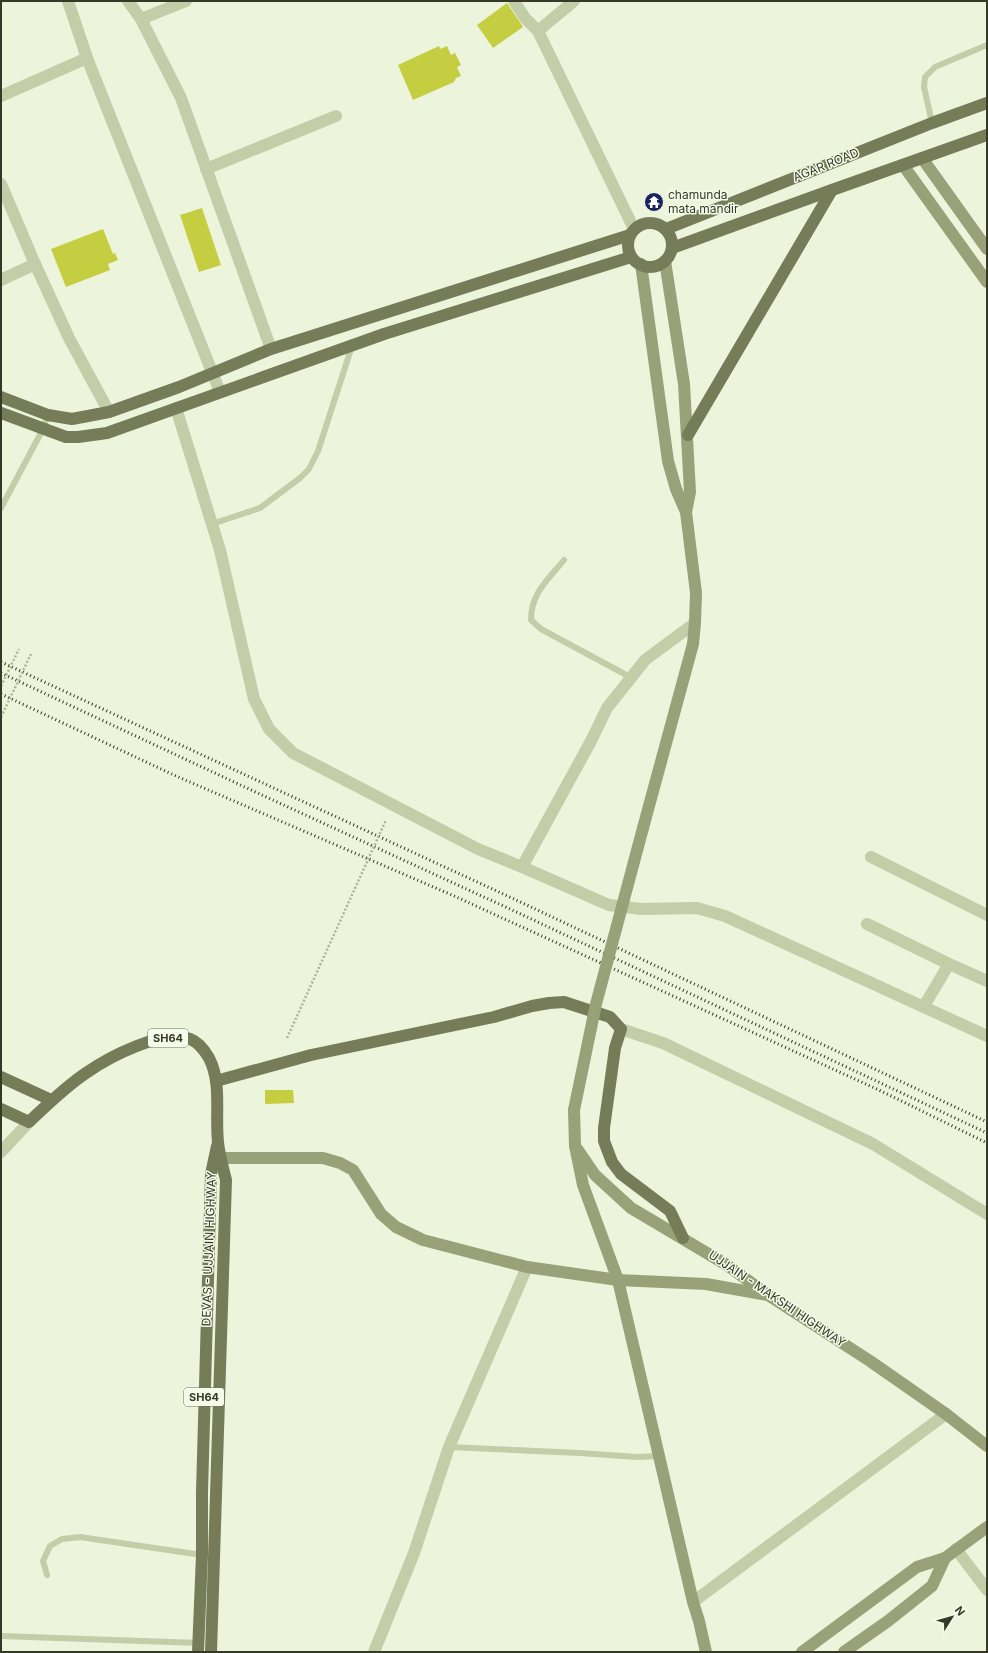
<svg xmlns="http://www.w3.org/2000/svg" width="988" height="1653" font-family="Inter,sans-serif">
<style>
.building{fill:#c5cd41}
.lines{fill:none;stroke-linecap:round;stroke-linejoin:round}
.lane{stroke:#c3cda7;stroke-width:6}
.street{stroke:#c3cda7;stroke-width:12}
.secondary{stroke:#99a178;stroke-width:12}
.primary{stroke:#767c58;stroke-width:12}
.rail{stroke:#373928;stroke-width:3;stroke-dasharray:1 3;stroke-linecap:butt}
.path-bridge{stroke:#adb68f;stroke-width:2.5;stroke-dasharray:2 2;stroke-linecap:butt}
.secondary-bridge{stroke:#99a178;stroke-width:12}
.labels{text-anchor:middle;stroke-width:3;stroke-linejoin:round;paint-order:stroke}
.shield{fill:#f5fbe9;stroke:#707362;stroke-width:1}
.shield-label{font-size:11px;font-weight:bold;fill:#373928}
.street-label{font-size:12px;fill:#373928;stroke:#f5fbe9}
.poi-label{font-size:12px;fill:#373928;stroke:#f5fbe9;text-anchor:start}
</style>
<rect width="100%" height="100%" fill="#ecf4dc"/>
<g class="building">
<polygon points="507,3 523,27 493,48 477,25"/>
<polygon points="439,46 440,49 447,46 451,55 455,53 461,65 457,67 461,76 456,78 454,82 413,100 398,65"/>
<polygon points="651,194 661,201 657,209 648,202"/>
<polygon points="202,208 221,265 199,272 180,215"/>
<polygon points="103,229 113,254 115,253 118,260 108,264 110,270 66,287 51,249"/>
<polygon points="265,1090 293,1090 294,1103 265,1104"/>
</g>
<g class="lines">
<g class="lane">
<polyline points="932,123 924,87 925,77 935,67 987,45"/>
<polyline points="1,508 43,429 48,415"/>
<polyline points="212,524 260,508 300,478 309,469 318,451 352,346"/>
<path d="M564,560C548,580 531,593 531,620L541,629L630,677"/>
<polyline points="449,1447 580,1453 637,1457 659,1456"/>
<polyline points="47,1575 43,1561 50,1546 62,1539 80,1537 202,1555"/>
<polyline points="1,1636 199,1643"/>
</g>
<g class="street">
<polyline points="68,1 87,58 220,392"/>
<polyline points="128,1 141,19 181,98 271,349"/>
<polyline points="514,1 525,18 538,31"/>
<polyline points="574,1 538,31 634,229"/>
<polyline points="141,19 186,1"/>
<polyline points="1,96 87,58"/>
<polyline points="206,169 336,116"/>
<polyline points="1,184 35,264 69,338 109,412"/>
<polyline points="1,280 35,264"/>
<polyline points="176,408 220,550 254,699 269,729 293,753 478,849 522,867 609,905 641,909 697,908 725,916 987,1036"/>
<polyline points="871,857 987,915"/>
<polyline points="522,867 591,741 607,708 645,660 695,623"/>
<polyline points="867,924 949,964"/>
<polyline points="924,1006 949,964 987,981"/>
<polyline points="621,1029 663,1043 873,1144 987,1214"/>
<polyline points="1,1152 29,1122"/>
<polyline points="956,1549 987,1590"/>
<polyline points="693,1602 946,1414"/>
<polyline points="374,1652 414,1553 449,1447 527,1267"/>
</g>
<g class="secondary">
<polyline points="922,158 987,249"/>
<polyline points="903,165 987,282"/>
<polyline points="665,261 684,384 690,492 686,512"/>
<polyline points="641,264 668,461 676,489 686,512 696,593 695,623 693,644 643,828"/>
<polyline points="574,1110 575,1146 583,1185 618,1280 693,1602 699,1621 706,1652"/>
<polyline points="578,1150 595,1175 631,1208 727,1265 768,1295 870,1361 946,1414 987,1446"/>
<polyline points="215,1158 323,1158 340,1163 353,1170 381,1214 396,1227 423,1240 527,1267 618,1280 706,1284 768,1295"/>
<polyline points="802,1652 917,1567 945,1558 987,1527"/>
<polyline points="844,1652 888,1621 932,1586 945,1558"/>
</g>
<g class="primary">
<circle cx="650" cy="245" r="22"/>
<polyline points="666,229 932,123 987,103"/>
<polyline points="672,248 832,190 987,135"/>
<polyline points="1,397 48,415 72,419 109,412 179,387 271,349 630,235"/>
<polyline points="1,413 66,437 78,437 107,433 384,334 631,257"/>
<polyline points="688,435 832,190"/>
<polyline points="1,1077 51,1100"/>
<polyline points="216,1081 311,1055 494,1017 532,1006 549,1003 564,1002 610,1017 621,1029 615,1048 604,1128 604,1141 612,1162 621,1174 670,1211 683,1238"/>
<path d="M1,1109L29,1122C47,1105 65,1087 86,1073C109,1057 162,1029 190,1039C198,1042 205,1051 209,1058C222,1083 215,1114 218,1142C219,1154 223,1168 226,1180L211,1652"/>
<polyline points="198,1652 202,1555 202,1492 211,1174 217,1146"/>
</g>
<g class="rail">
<polyline points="1,662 514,899 987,1122"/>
<polyline points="1,673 264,796 510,909 987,1133"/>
<polyline points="1,694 176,776 452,895 881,1091 987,1143"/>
</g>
<g class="path-bridge">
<polyline points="1,686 19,649"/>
<polyline points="1,717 31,654"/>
<polyline points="287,1038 386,820"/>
</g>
<polyline class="secondary-bridge" points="574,1110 596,1004 643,828"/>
</g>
<defs>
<symbol id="temple-disc" viewBox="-11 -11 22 22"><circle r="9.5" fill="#1b225d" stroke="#f5fbe9"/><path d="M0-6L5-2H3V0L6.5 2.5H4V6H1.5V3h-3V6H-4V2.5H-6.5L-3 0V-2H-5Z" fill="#fff"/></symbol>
</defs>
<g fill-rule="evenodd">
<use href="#temple-disc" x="643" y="191" width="22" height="22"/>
</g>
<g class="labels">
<g class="shield">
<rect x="148" y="1029" width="40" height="18" rx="3"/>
<rect x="184" y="1388" width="40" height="18" rx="3"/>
</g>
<g class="shield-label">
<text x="168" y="1042">SH64</text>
<text x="204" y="1401">SH64</text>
</g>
<g class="street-label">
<text transform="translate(826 165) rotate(-22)" y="4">AGAR ROAD</text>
<text transform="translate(209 1249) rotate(-88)" y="4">DEVAS - UJJAIN HIGHWAY</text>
<text transform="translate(777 1299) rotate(34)" y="4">UJJAIN - MAKSHI HIGHWAY</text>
</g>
<g class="poi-label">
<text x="668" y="199">chamunda<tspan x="668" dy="14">mata mandir</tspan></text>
</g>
</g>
<rect width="988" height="1653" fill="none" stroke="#373928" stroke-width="4"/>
<g transform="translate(952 1617) rotate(53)" stroke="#f5fbe9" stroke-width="3" paint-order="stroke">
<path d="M0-3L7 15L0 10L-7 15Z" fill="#373928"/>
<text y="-6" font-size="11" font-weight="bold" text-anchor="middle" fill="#373928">N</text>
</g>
</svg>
